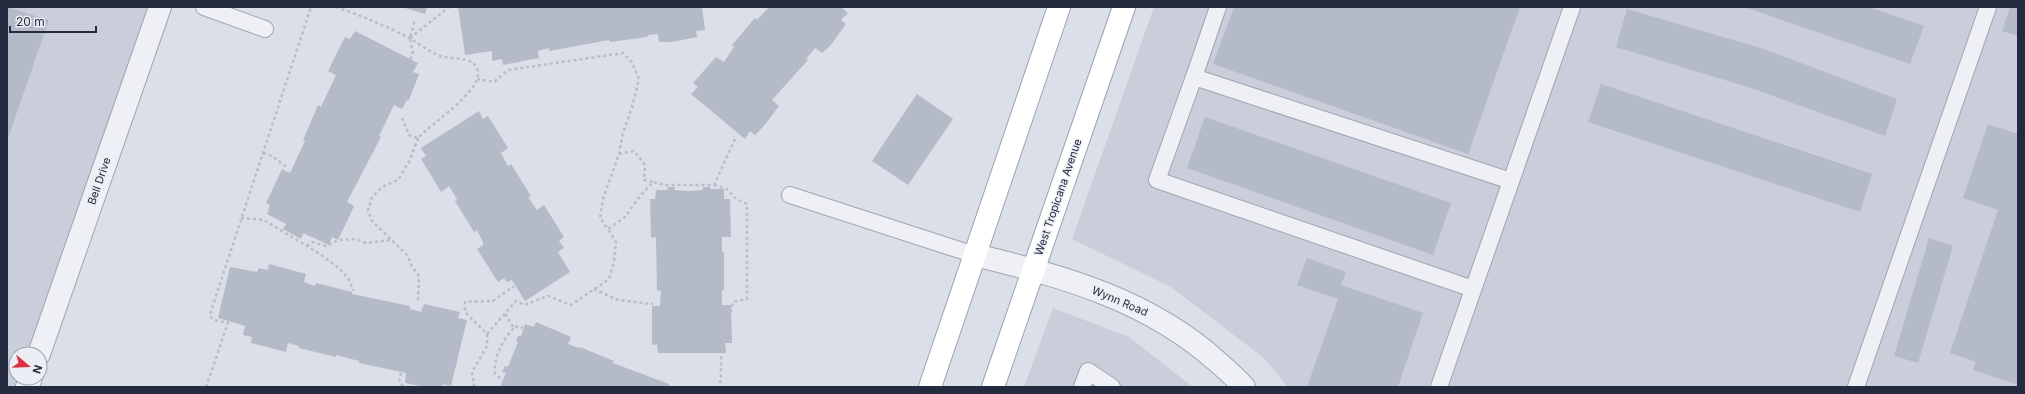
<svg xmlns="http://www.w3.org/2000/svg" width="2025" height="394" font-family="Inter,sans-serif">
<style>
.built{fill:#c9ceda}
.building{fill:#b5bac8}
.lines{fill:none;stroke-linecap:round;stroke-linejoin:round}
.service-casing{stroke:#a0a5b1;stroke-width:18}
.minor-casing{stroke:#a0a5b1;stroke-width:24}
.tertiary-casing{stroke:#a0a5b1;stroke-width:24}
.primary-casing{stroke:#99a2b4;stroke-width:24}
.path{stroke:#b9bdc6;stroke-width:2.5;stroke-dasharray:3 3;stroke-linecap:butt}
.service{stroke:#eef0f5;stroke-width:16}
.minor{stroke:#eef0f5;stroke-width:22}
.tertiary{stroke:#eef0f5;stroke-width:22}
.primary{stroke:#fff;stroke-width:22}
.labels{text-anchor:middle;stroke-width:3;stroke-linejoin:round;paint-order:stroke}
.street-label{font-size:11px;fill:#242b3f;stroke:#ebeef5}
</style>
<rect width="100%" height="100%" fill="#dbdfe7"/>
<g class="built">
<polygon points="7,7 160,7 39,354 16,354 16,378 31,378 27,387 7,387"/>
<polygon points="1154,7 2018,7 2018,387 1288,387 1264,358 1171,287 1072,239"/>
<polygon points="1053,308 1129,337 1193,387 1024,387"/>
</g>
<g class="building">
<polygon points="7,7 49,20 7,141"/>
<polygon points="402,7 427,7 425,14"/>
<polygon points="458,7 702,7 705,30 696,31 697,37 672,42 659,42 658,34 648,35 647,37 610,42 609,40 549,51 549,48 538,51 539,58 503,65 502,59 492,61 492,51 465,55"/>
<polygon points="766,7 841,7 848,13 841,20 846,24 830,46 822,53 815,48 806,59 808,60 772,100 779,106 763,127 755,135 750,131 745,139 691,94 698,87 693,83 716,57 724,62 734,47 732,45 755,18 757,20 768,8"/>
<polygon points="1234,7 1520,7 1468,154 1213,64"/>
<polygon points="1744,7 1869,7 1924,26 1910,64"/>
<polygon points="2010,7 2018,7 2018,36 2002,31"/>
<polygon points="1627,9 1764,49 1897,99 1885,136 1751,88 1616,47"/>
<polygon points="355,31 418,63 413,72 419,74 409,100 407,100 402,109 394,105 379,136 381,137 347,202 354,206 349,217 338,240 332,237 329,245 303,233 301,239 283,229 286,224 267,214 270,205 266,203 282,169 290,173 305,141 303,140 318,105 321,107 336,75 328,71 345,37 350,39"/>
<polygon points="1601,84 1872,174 1860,212 1588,122"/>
<polygon points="917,94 953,119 908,185 872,161"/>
<polygon points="479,111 483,119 488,116 508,148 501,153 508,166 511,164 531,196 528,197 537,210 544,205 564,237 559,241 564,248 558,252 570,272 525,301 512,280 507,282 504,278 498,282 477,249 483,245 483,242 477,230 474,232 455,201 457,199 449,186 441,192 421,159 426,156 421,148"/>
<polygon points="1205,117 1451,203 1433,255 1187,168"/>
<polygon points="1988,124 2018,134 2018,385 1973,370 1976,362 1950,353 1998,210 1963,198"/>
<polygon points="668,187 675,187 674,190 689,191 703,190 703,187 710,187 710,189 724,189 724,199 730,199 731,237 722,237 722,252 724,252 724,290 722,290 722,305 731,305 732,343 725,343 726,353 658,353 657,344 652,345 652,306 660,306 661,290 657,291 656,237 651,238 650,199 655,199 656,190 667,190"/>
<polygon points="1929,238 1953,246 1918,363 1894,356"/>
<polygon points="1307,258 1346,272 1341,285 1423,313 1398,387 1307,387 1338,299 1297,285"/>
<polygon points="269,264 306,274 304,282 315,286 316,283 352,292 352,294 410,306 410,309 421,312 424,304 460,312 458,318 467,320 451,386 442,384 442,387 426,387 405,383 406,373 359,363 359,361 336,355 336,357 299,348 299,346 288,343 286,352 251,343 252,337 243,335 245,326 218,318 230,267 257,272 259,268 268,270"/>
<polygon points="536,322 571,337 568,344 579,348 580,347 614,361 613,363 669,384 669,386 672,387 500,387 506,373 502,372 505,366 508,367 518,342 516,341 518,336 521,336 525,324 534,327"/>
</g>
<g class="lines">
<defs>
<g id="service">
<polyline points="204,7 265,29"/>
<polyline points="1194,77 1218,7"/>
<polyline points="790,195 975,255"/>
<polyline points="1473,289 1157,180 1194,77 1511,181"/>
<polyline points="1082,387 1088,371 1112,387"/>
<polyline points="1439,387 1572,7"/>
<polyline points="1856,387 1988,7"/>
</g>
<g id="minor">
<polyline points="39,354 160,7"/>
<polyline points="27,387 31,378"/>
</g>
<path id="tertiary" d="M975,255C1065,277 1150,300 1220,364C1228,371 1237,379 1244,387"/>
<g id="primary">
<polyline points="930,387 1059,7"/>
<polyline points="993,387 1124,7"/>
</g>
</defs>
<use href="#service" class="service-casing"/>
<use href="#minor" class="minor-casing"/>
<use href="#tertiary" class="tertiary-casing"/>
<use href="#primary" class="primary-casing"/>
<g class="path">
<path d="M336,7C360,15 386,26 409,38C419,44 429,51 440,56C452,60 477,55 478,73C480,92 431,124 418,138L409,135L402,118"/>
<polyline points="410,38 449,7"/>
<polyline points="410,59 413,55 410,38 415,20"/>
<polyline points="477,79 494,82 508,70 623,53 632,62 639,79 632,107 623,133 619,154 603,199 600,218 608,229 625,217 640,196 653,182 667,185 714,185 735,139"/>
<polyline points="418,138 410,160 398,180 382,187 372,197 368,210 372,221 407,255 412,267 419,276 418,301"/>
<polyline points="263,153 272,156 288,168"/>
<polyline points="619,154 634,151 645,165 644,180 653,182"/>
<polyline points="714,185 727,189 736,199 747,204 747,299 733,302 721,359 721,379 719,387"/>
<polyline points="241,218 264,220 320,254 340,269 350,281 353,291"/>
<polyline points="307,246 312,242 326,246 339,240 355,239 366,243 390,240"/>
<polyline points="594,289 618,300 653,304"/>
<polyline points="505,314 514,328 518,326 523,328"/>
<polyline points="487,334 516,301 524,305 548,296 571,305 609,279 614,262 616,242 608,229"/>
<polyline points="401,373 399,382 404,387"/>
<path d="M500,378L495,374C493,358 503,339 514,328"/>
<polyline points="206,387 228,323 214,320 210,316 211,311 311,7"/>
<polyline points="474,387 472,372 487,346 487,334 465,312 465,302 493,301 514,286"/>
</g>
<use href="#service" class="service"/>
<use href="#minor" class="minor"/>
<use href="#tertiary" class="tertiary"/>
<use href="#primary" class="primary"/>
</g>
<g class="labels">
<g class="street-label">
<text transform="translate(99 181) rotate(-71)" y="4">Bell Drive</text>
<text transform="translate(1058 197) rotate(-71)" y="4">West Tropicana Avenue</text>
<text transform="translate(1120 301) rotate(23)" y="4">Wynn Road</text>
</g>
</g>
<rect width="2025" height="394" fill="none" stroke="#242b3f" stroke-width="16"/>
<g transform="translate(28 366) rotate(109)"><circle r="19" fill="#ebeef5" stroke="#9ba0ac"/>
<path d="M0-3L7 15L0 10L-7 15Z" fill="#dc313c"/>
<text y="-6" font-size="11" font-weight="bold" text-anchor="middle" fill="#242b3f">N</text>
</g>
<path d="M10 26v6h86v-6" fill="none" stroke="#242b3f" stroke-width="2"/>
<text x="16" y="26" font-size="12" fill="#242b3f" stroke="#ebeef5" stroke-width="3" paint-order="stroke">20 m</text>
</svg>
